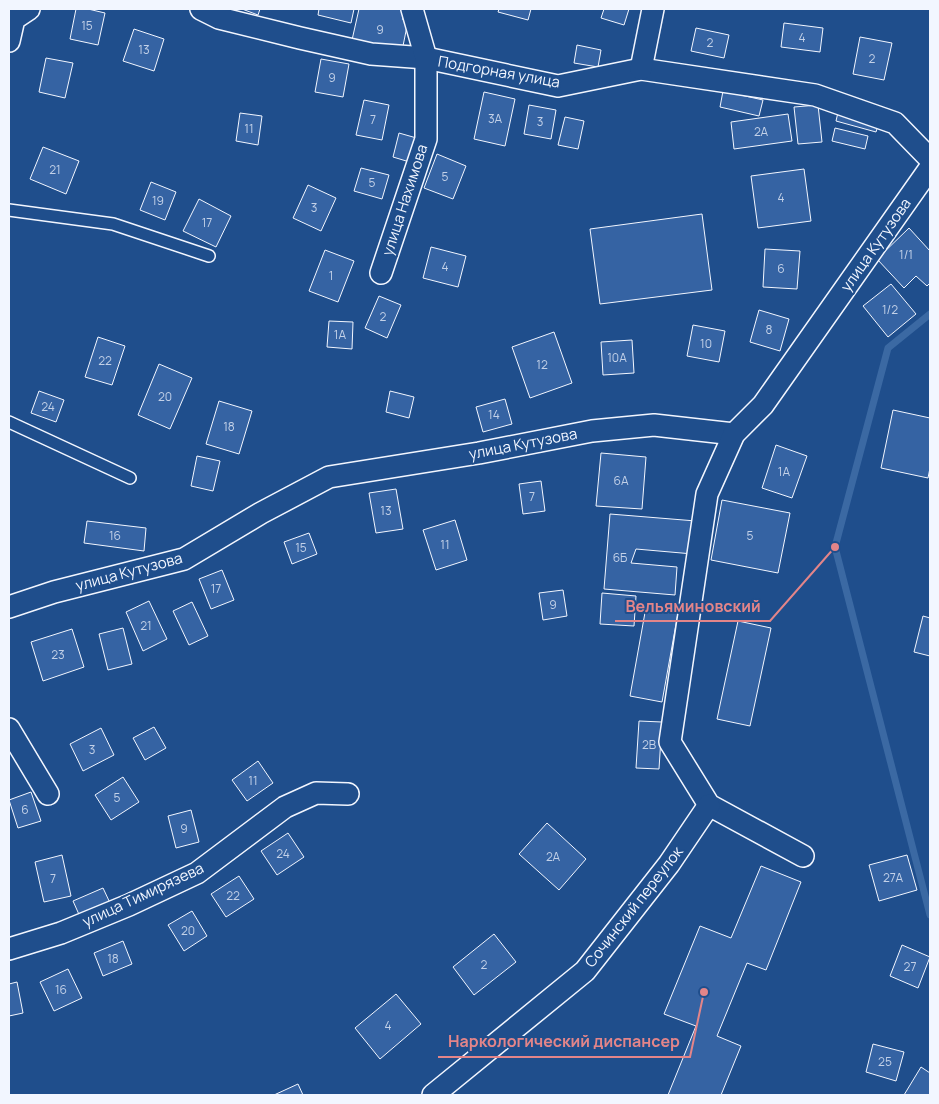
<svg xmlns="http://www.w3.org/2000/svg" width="939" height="1104" font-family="Manrope,sans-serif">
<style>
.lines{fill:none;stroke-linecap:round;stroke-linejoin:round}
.stream{stroke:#3b69a3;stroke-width:7}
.building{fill:#3563a3;stroke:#f2f6ff}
.lane-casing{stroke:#f2f6ff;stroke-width:14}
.street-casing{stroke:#f2f6ff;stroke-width:24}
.lane{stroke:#1f4e8c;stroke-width:11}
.street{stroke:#1f4e8c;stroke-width:21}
.labels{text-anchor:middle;stroke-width:4;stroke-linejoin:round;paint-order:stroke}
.number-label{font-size:12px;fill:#c3d1e8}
.street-label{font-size:15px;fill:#f2f6ff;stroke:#1f4e8c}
.leader{fill:none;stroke:#e38589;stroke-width:2}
.callout-dot{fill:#e38589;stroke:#1f4e8c;stroke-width:2}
.callout-label{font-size:16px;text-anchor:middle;font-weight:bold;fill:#e38589;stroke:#1f4e8c;stroke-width:4;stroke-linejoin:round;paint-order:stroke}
</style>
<rect width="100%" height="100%" fill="#1f4e8c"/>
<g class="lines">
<polyline class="stream" points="930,314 888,348 835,547 930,915"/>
</g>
<g class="building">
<polygon points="76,9 88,9 105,13 98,45 70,39"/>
<polygon points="242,9 260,9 258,15"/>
<polygon points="319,9 354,9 351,23 318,15"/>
<polygon points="359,9 402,9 403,20 408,21 402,51 352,40"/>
<polygon points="499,9 531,9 528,20 498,12"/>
<polygon points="604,9 629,9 624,25 601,18"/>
<polygon points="784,23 823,28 820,52 781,47"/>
<polygon points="696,28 729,35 724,58 691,51"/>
<polygon points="134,29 164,39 154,71 123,61"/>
<polygon points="860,37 892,43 884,80 853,74"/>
<polygon points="577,45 601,50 598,67 574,63"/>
<polygon points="46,58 73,63 65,98 39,92"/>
<polygon points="321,59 349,64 343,97 315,92"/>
<polygon points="723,91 763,100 759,116 720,107"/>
<polygon points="484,92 515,99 505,146 474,139"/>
<polygon points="364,100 389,105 382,140 356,135"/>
<polygon points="529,105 556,110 551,139 524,134"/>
<polygon points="818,105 822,142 798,144 794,107"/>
<polygon points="839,108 880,119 876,132 836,121"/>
<polygon points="240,113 262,116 258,145 236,141"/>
<polygon points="788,114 792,141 734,149 731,122"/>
<polygon points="565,117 584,121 578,149 558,145"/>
<polygon points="835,128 868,136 865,149 832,141"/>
<polygon points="399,133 420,139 413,163 393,157"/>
<polygon points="43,147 79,161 66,194 30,179"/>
<polygon points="437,154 466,166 453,199 424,188"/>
<polygon points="361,168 389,175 382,199 354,191"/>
<polygon points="804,169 811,221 758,228 751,176"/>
<polygon points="151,182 176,192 165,220 140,210"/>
<polygon points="308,185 336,198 321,231 293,218"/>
<polygon points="199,199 231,216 216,247 183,231"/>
<polygon points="702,214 712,290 600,304 590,229"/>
<polygon points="909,228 930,251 930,283 927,286 916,276 904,288 877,259"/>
<polygon points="431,247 466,256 458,287 423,278"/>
<polygon points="765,249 800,251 797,289 763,287"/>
<polygon points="325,250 354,261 338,302 309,291"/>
<polygon points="891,284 916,314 888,337 863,306"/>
<polygon points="379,296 401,305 387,338 365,328"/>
<polygon points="759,310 789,319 780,351 750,342"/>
<polygon points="329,321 353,322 352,349 327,347"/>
<polygon points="693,325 725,331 719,362 687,356"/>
<polygon points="554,332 572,383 530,398 512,347"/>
<polygon points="98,337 125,346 112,385 85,377"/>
<polygon points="632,340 634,373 603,375 601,342"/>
<polygon points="159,364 192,378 170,429 138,415"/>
<polygon points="39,391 64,400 56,422 31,413"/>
<polygon points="390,391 414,397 409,418 386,412"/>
<polygon points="505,399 512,424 483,432 476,407"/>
<polygon points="219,401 252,411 239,454 206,444"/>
<polygon points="893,410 930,418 930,468 928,478 881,468"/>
<polygon points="776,445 807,456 792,498 762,488"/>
<polygon points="601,453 646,457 642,509 596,506"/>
<polygon points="197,456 220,461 213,491 191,486"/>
<polygon points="541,481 545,511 523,514 519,484"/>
<polygon points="396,489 403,529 376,533 369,493"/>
<polygon points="722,500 790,513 778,573 711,560"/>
<polygon points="610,514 696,521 693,554 636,549 631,563 677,567 675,595 604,589"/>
<polygon points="455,520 467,560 436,570 423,530"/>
<polygon points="87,521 146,528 144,551 84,543"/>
<polygon points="309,533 317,554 292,564 284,542"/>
<polygon points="222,570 234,600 211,609 199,579"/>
<polygon points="563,590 567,616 543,620 539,593"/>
<polygon points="602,593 636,596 634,626 600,624"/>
<polygon points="149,601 167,639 143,651 126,612"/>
<polygon points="192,602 208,636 189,645 173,611"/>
<polygon points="646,607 678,613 662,702 630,696"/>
<polygon points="923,616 930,618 930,656 914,652"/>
<polygon points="738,621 771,628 750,726 717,719"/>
<polygon points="123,628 132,664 108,670 99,634"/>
<polygon points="72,629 84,667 43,681 31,642"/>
<polygon points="639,721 662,722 659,769 636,768"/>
<polygon points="154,727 166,748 145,760 133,738"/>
<polygon points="101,728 114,755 83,771 70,744"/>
<polygon points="258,761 273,783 247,801 232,780"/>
<polygon points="123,777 139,802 111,820 95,795"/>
<polygon points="31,792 41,821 18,828 9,800"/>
<polygon points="191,810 199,842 176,848 168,816"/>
<polygon points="547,823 586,859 559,890 519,854"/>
<polygon points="288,833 304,857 277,875 261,851"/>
<polygon points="62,855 71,896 44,902 35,862"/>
<polygon points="907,855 917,890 879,901 869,865"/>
<polygon points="761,866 801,882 766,970 747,963 717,1036 741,1046 721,1095 668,1095 696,1026 664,1014 700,926 731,938"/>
<polygon points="239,876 254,899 226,917 211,894"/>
<polygon points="103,888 111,905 81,919 73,901"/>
<polygon points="192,911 207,936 184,951 168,925"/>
<polygon points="494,934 516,962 474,995 453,967"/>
<polygon points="123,941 132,964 103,976 94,953"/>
<polygon points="902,945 930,957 918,988 890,976"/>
<polygon points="68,969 82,998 54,1011 40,982"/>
<polygon points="17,982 23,1013 9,1016 9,984"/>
<polygon points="396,994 421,1024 380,1059 355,1028"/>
<polygon points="873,1044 904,1052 896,1081 866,1072"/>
<polygon points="921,1067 930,1073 930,1095 904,1095"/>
<polygon points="298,1084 303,1095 274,1095"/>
</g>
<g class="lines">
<defs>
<g id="lane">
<polyline points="9,210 113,224 209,256"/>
<polyline points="9,422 130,478"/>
</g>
<g id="street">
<polyline points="201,9 219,18 300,38 371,54 426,58 558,86 641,69 815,95 895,123 930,159"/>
<polyline points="9,41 14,19 29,9"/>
<polyline points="641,69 653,9"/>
<polyline points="381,273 426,139 426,58 412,9"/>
<polyline points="9,607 54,592 184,559 261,513 329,477 479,453 592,431 654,425 734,434"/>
<polyline points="9,729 48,794"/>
<polyline points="803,856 709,805 670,742 707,494 734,434 763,405 930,168"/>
<polyline points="9,949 61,933 129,905 197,873 285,807 316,793 348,794"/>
<polyline points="433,1095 585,971 669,864 709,805"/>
</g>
</defs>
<use href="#lane" class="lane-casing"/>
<use href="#street" class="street-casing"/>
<use href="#lane" class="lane"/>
<use href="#street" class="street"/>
</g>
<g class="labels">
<g class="number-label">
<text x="87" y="30">15</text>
<text x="380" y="34">9</text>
<text x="802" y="42">4</text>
<text x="710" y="47">2</text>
<text x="144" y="54">13</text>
<text x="872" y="63">2</text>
<text x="332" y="82">9</text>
<text x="495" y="123">3А</text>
<text x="373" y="124">7</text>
<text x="540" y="126">3</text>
<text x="249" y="133">11</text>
<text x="761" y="136">2А</text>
<text x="55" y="174">21</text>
<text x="445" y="181">5</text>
<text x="372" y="187">5</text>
<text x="781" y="202">4</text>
<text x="158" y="205">19</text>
<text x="314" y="212">3</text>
<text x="207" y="227">17</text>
<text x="906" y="259">1/1</text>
<text x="445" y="271">4</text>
<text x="781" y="273">6</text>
<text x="331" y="280">1</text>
<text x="890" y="314">1/2</text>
<text x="383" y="321">2</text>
<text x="769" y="334">8</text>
<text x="340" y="339">1А</text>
<text x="706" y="348">10</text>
<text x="617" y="362">10А</text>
<text x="105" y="365">22</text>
<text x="542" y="369">12</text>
<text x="165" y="401">20</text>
<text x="48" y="411">24</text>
<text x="494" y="419">14</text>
<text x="229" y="431">18</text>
<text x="784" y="476">1А</text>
<text x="621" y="485">6А</text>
<text x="532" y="501">7</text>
<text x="386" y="515">13</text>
<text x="115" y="540">16</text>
<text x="750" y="540">5</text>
<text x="445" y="549">11</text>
<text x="301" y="552">15</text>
<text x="620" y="562">6Б</text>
<text x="216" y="593">17</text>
<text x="553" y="609">9</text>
<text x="146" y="630">21</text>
<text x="58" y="659">23</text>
<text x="649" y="749">2В</text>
<text x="92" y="754">3</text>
<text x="253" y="785">11</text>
<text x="117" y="802">5</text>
<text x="25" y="814">6</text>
<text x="184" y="833">9</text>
<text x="283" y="858">24</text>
<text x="553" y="861">2А</text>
<text x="893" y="882">27А</text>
<text x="53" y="883">7</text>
<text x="233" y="900">22</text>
<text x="188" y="935">20</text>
<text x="113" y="963">18</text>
<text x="484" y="969">2</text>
<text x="910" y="971">27</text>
<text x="61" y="994">16</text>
<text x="388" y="1030">4</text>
<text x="885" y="1066">25</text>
</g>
<g class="street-label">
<text transform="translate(499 72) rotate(10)" y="5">Подгорная улица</text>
<text transform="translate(405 200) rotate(-72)" y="5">улица Нахимова</text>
<text transform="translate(876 245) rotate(-55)" y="5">улица Кутузова</text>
<text transform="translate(523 444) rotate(-11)" y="5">улица Кутузова</text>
<text transform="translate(129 572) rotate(-15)" y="5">улица Кутузова</text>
<text transform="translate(143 895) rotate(-25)" y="5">улица Тимирязева</text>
<text transform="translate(634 907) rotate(-52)" y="5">Сочинский переулок</text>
</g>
</g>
<path class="leader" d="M835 547L770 621H615M704 992L690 1057H438"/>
<g class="callout-dot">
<circle cx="835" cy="547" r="5"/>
<circle cx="704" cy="992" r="5"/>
</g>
<g class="callout-label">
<text x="693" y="612">Вельяминовский</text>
<text x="564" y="1047">Наркологический диспансер</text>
</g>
<rect width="939" height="1104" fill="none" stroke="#f2f6ff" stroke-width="20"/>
</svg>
